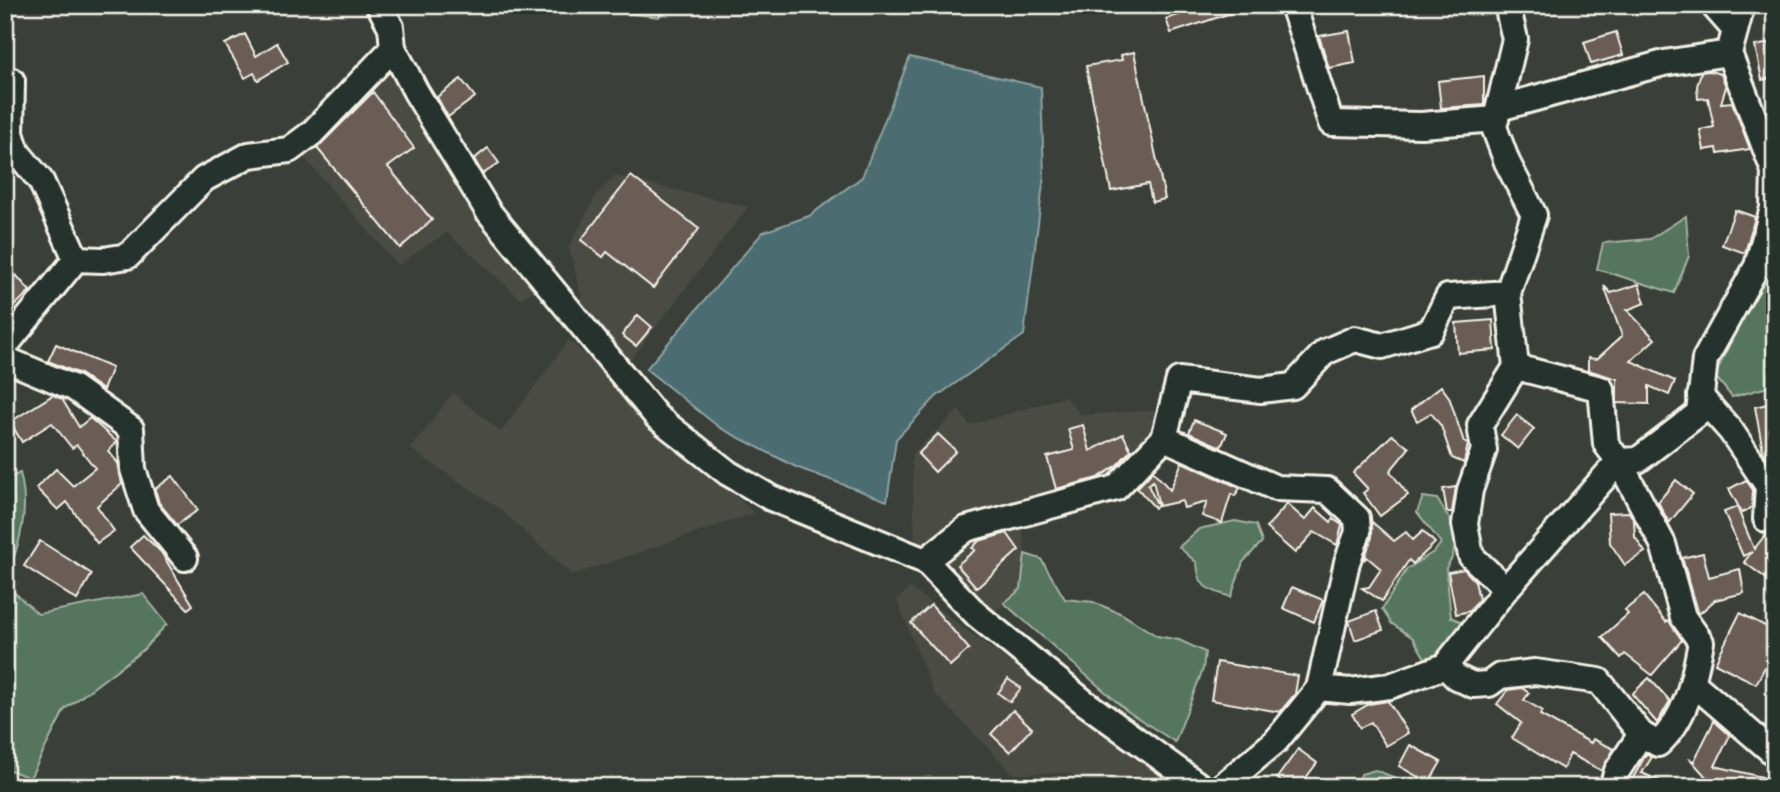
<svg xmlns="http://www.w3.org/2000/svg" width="1780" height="792" font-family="'Indie Flower',sans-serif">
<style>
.built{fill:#4b4c45}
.green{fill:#55745e;stroke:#a4b2a3;stroke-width:2}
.water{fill:#4c6d72;stroke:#8fa2a1;stroke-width:2}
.building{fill:#695d56;stroke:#f4f1e8;stroke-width:2}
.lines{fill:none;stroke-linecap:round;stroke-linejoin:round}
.minor-casing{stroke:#f4f1e8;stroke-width:30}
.minor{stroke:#26332d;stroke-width:24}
</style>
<rect width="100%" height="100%" fill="#3a4039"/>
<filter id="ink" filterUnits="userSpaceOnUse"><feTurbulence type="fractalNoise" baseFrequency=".0143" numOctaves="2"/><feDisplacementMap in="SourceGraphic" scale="14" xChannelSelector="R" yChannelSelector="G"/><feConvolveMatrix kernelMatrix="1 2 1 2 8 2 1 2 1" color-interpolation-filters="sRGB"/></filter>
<g filter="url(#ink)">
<g class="built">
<polygon points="388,69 466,205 538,287 521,299 447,232 398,265 301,154"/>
<polygon points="615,176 748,207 629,362 585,311 569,247 597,194"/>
<polygon points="569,340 754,513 572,575 500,509 411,449 453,393 501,432"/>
<polygon points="1065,397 1081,415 1163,410 1156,438 1113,482 968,534 1022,523 1025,554 1021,589 991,615 915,543 912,454 959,410 969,425"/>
<polygon points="910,588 1170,782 1166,787 1102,787 1067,773 1014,774 934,693 897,600"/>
</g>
<g class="green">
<polygon points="557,5 667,5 659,17"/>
<polygon points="1686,216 1689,256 1674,293 1597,269 1603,243 1650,239"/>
<polygon points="1775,226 1775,385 1732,397 1715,376 1742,316"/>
<path d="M20,473C30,510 20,545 5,580V480Z"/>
<polygon points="1423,497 1437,499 1457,531 1453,556 1446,568 1451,617 1462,622 1461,633 1443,659 1425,658 1413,638 1391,623 1382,609 1407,569 1435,551 1441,543 1417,512"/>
<path d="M1235,521L1256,525L1262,542L1243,562L1231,597C1208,589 1199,590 1197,563L1179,547L1199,529Z"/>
<polygon points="1025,554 1041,559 1065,599 1093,602 1122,614 1157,636 1179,640 1205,652 1203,669 1175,742 1127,711 1004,603 1021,589"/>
<polygon points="5,584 38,614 143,594 167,624 143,650 65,709 30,778 5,768"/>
<polygon points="1375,770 1419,787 1358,787 1361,774"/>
</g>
<polygon class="water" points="910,57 1041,87 1044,176 1024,335 936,397 896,439 887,501 796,467 720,428 646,369 763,232 809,216 862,177"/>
<g class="building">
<polygon points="1209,5 1246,5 1246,8 1171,33 1166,19"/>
<polygon points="1349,31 1355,63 1329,68 1319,36"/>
<polygon points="1616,32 1623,55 1591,64 1584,42"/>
<polygon points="245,34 256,56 277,43 288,62 258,80 254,73 245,78 225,44"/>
<polygon points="1775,42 1775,77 1762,80 1755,46"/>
<polygon points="1134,52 1165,199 1152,202 1148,184 1111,191 1086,66 1122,60 1121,55"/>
<polygon points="1710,71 1721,74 1726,87 1721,103 1732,102 1750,149 1718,154 1717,148 1704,150 1700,130 1714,127 1708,98 1698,99 1697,86 1701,72"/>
<polygon points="1484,76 1484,105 1441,108 1438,81"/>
<polygon points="461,79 475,97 448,117 437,97"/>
<polygon points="373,92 414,148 388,167 432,220 400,248 317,148"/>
<polygon points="488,148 499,163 483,174 474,159"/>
<polygon points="631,176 699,229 653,288 607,252 603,257 581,240"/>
<polygon points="1735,210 1755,217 1745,253 1722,245"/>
<polygon points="16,275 30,291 5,315 5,284"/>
<polygon points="1639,284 1645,303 1627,310 1655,339 1631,361 1675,381 1669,395 1649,386 1649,404 1617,403 1617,379 1588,370 1588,358 1597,359 1622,336 1604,286 1611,293"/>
<polygon points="638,315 652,327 636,346 622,335"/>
<polygon points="1493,320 1495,350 1458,353 1456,323"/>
<polygon points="56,344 112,368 103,390 80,374 48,361"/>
<polygon points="1441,386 1449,397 1464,442 1468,444 1464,463 1452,458 1441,426 1431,413 1417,421 1411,410"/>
<polygon points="53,395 62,399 79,427 90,418 117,442 108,451 118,463 122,484 97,506 114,531 97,543 67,502 58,510 36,488 56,469 73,486 95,468 77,445 72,448 52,423 22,442 10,422"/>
<polygon points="1775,402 1775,465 1772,465 1763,451 1755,407"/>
<polygon points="1517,415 1534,429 1518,449 1501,435"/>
<polygon points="1194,420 1227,433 1221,447 1189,433"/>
<polygon points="1083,425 1090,451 1123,434 1131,450 1116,466 1098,478 1056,489 1047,457 1074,450 1068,429"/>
<polygon points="938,434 956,451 935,472 918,454"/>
<polygon points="1392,435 1409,448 1390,471 1408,495 1380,516 1363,493 1368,489 1353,473"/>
<polygon points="1182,462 1240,488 1235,496 1231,494 1222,523 1202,516 1207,502 1184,508 1182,501 1159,506 1153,481 1148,485 1158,506 1155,508 1137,488 1153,471 1170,490"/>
<polygon points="173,476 198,510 177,525 159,503 155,489"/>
<polygon points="1676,480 1693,494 1669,523 1658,502"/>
<polygon points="1746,480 1753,490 1752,507 1742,513 1729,489"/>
<polygon points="1456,487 1452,512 1447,512 1443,489"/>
<polygon points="1287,504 1305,520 1315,508 1331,522 1333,519 1342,525 1337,545 1314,532 1295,553 1266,528"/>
<polygon points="1737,507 1754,549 1766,534 1775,531 1775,585 1744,562 1752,552 1743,556 1724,512"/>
<polygon points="1629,512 1634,520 1635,537 1645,552 1625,565 1610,543 1608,513"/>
<polygon points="1372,522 1394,541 1406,532 1413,540 1423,531 1435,543 1413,564 1409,560 1382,601 1362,588 1369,587 1381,569 1367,557 1364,560 1372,537"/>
<polygon points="1007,533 1019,550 977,588 957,565 975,550 972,548 979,541"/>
<polygon points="143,535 161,552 193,605 188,609 130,547"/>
<polygon points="40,541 92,574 77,600 24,566"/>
<polygon points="1703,553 1709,577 1740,569 1744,593 1715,600 1699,614 1682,558"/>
<polygon points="1464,569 1475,581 1479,599 1470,611 1456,614 1448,572"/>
<polygon points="1292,587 1323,600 1314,622 1283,608"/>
<polygon points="1644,595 1666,622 1669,620 1682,640 1652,675 1625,654 1621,658 1602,637 1628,614 1625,610"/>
<polygon points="931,605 969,649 950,666 911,623"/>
<polygon points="1376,611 1383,630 1355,640 1349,621"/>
<polygon points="1740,613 1775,631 1775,648 1756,684 1715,663"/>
<polygon points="1217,662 1298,676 1295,694 1280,712 1211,700"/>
<polygon points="1649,678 1670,701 1657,723 1632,694"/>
<polygon points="1008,679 1021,688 1010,702 998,693"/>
<polygon points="1522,688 1529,693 1524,700 1543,711 1540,715 1591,743 1593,739 1614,749 1602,771 1570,754 1563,769 1512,738 1521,723 1497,704 1508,690"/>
<polygon points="1388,701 1408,733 1386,746 1371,722 1360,728 1352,714 1369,704"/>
<polygon points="1013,710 1032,728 1010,752 991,734"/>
<polygon points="1714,721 1730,735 1715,766 1775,780 1775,787 1715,787 1691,760 1694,761"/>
<polygon points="1410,745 1441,762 1429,783 1399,766"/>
<polygon points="1298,749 1317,763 1299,787 1288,787 1277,778"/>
<polygon points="1646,754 1652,757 1642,773 1673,787 1628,787"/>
</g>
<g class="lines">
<defs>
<g id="minor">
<polyline points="379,5 391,27 393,48 416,92 488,211 657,417 728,473 771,498 925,561 977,615 1084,702 1201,787"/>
<polyline points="1293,5 1331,123 1421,125 1496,119"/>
<polyline points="1713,5 1735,30"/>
<polyline points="12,81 11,133 17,152 41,181 76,259"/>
<polyline points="1499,108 1664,63 1729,53"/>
<polyline points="5,346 76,259 103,260 128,256 204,179 249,155 289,150 312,133 393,48"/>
<polyline points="5,359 74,388 131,429 133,469 146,510 185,558"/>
<polyline points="1700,396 1731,431 1768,486 1766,519"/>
<polyline points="1164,438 1276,488 1327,490 1357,518 1358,532 1347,562 1319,688"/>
<polyline points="925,561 966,529 1116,488 1164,438 1179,380 1261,390 1293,386 1325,352 1355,339 1382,346 1431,331 1448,297 1508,293 1534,215 1507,162 1494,127 1515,39 1507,5"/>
<polyline points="1506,589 1471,556 1465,524 1470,490 1484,450 1480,425 1516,367 1508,293"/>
<path d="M1445,666L1456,677L1473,685L1489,684L1500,676L1535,672L1599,681L1641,734L1658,744C1687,718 1694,679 1701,642L1683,617L1663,544L1619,461L1606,444L1601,389L1516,367"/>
<polyline points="1694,684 1775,754"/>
<polyline points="1221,787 1276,741 1319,688 1350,691 1390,686 1445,666 1506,589 1619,461 1638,460 1699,413 1705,359 1757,266 1773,208 1774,171 1729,53 1742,5"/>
<polyline points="1612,787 1617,771 1641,734"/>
</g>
</defs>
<use href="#minor" class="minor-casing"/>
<use href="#minor" class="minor"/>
</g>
</g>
<rect width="1780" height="792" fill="none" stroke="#26332d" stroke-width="28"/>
<rect x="14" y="14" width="1752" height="764" fill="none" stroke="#f4f1e8" stroke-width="2.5" filter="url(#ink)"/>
</svg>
